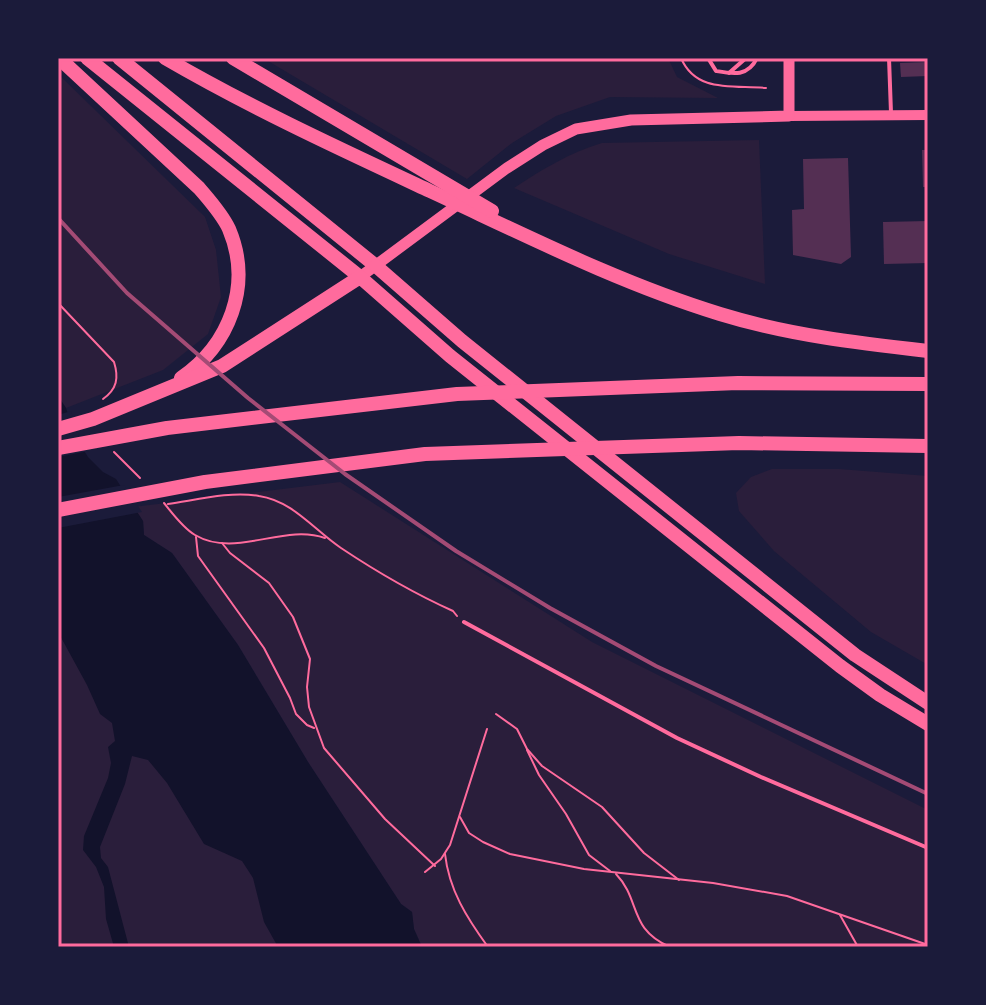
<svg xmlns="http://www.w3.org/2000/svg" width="986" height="1005" font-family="Arial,sans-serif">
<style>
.green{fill:#2a1e3b}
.water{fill:#12122b}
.pier{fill:#1b1b3a}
.building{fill:#542f53}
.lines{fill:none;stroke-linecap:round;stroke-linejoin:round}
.path{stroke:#ff6b9d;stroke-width:2}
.service{stroke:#ff6b9d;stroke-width:4}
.tertiary{stroke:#ff6b9d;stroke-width:10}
.secondary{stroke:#ff6b9d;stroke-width:11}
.trunk{stroke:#ff6b9d;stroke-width:14}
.motorway{stroke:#ff6b9d;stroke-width:14}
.rail{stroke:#a44b75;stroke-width:4}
.neatline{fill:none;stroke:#ff6b9d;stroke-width:3}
</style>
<rect width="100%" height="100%" fill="#1b1b3a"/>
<g class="green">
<polygon points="263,58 668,58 677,77 718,98 610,97 556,116 512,143 467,179"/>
<polygon points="58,74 205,217 216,250 221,297 208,334 163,370 66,408 58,396"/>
<path d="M759,140L765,284L669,254L514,188C543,169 569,153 602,143Z"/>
<polygon points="772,469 839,469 928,476 928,665 871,632 774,551 739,511 736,493 751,477"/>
<polygon points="340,482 592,642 928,810 928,947 422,947 414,929 412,912 401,904 308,762 238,645 172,553 144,535 143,521 133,507"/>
<polygon points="58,590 233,837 297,947 58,947"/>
</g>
<polygon class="water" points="58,396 66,408 76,438 88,457 103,472 116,479 143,521 144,535 172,553 238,645 308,762 401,904 412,912 414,929 422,947 278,947 264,922 253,878 242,861 204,844 167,783 148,760 132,756 125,784 100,847 101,858 108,867 129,947 114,947 106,919 104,887 96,867 83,850 84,836 108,778 111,763 108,747 115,741 112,723 100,714 87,685 58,632"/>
<g class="pier">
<polygon points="71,411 79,436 89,451 58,457 58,415"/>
<polygon points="124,485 142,512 58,528 58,497"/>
</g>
<g class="building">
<polygon points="928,62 928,76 901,77 900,63"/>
<polygon points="922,150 928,150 928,187 923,187"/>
<polygon points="848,158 851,257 841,264 793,255 792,210 804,209 803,159"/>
<polygon points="928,221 928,263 884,264 883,222"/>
</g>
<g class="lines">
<g class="path">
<path d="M681,58C696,93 732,85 766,88"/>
<path d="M58,303L114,362C119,378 117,389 103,399"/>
<polyline points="114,452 140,478"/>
<path d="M164,503C173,514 183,528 195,535C236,559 283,523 325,538"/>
<path d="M168,504C196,500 230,491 259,496C293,501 314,530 341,548C377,572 413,593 453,611L457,616"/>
<polyline points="196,537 198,556 264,648 290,698 296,714 307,725 314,728"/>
<polyline points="222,543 230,553 269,583 293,617 310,659 307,687 309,707 324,748 385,819 435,866"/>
<polyline points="496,714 517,729 527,749 542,766 602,807 644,853 679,880"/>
<polyline points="527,750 539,775 566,814 589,855 610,871"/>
<polyline points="460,817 469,833 483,842 510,854 584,869 713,883 787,896 928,945"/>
<path d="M445,854C449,890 467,918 488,947"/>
<polyline points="425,872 441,859 450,845 487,729"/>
<path d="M616,874C641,900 628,929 670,947"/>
<polyline points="840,915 858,947"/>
</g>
<g class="service">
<path d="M708,58L716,71C733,74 748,77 757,58"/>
<polyline points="889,58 891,113"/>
<polyline points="729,73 746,58"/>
<polyline points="464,622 677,738 761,777 928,848"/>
</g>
<polyline class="tertiary" points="789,116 928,115"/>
<polyline class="secondary" points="360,277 507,168 543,145 576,129 631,120 789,116 789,58"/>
<g class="trunk">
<polyline points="87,58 360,277"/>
<polyline points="119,58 376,266"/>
</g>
<g class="motorway">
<path d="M59,58L199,188C210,201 222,214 229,229C253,286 229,345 181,378"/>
<path d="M165,58C251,108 340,149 430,191C525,235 619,283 720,314C788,335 858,343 928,351"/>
<polyline points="233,58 492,211"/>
<polyline points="376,266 462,341 855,655 928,703"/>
<polyline points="58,429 93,419 222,366 360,277 450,356 840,666 880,695 928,724"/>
<polyline points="58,448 167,428 457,394 738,383 928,384"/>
<polyline points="58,510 205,482 425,454 739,443 928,446"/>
</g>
<polyline class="rail" points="58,218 127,293 248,398 345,474 456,551 550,608 656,666 928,794"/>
</g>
<rect width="986" height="1005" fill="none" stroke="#1b1b3a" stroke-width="120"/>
<rect x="60" y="60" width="866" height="885" class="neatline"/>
</svg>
